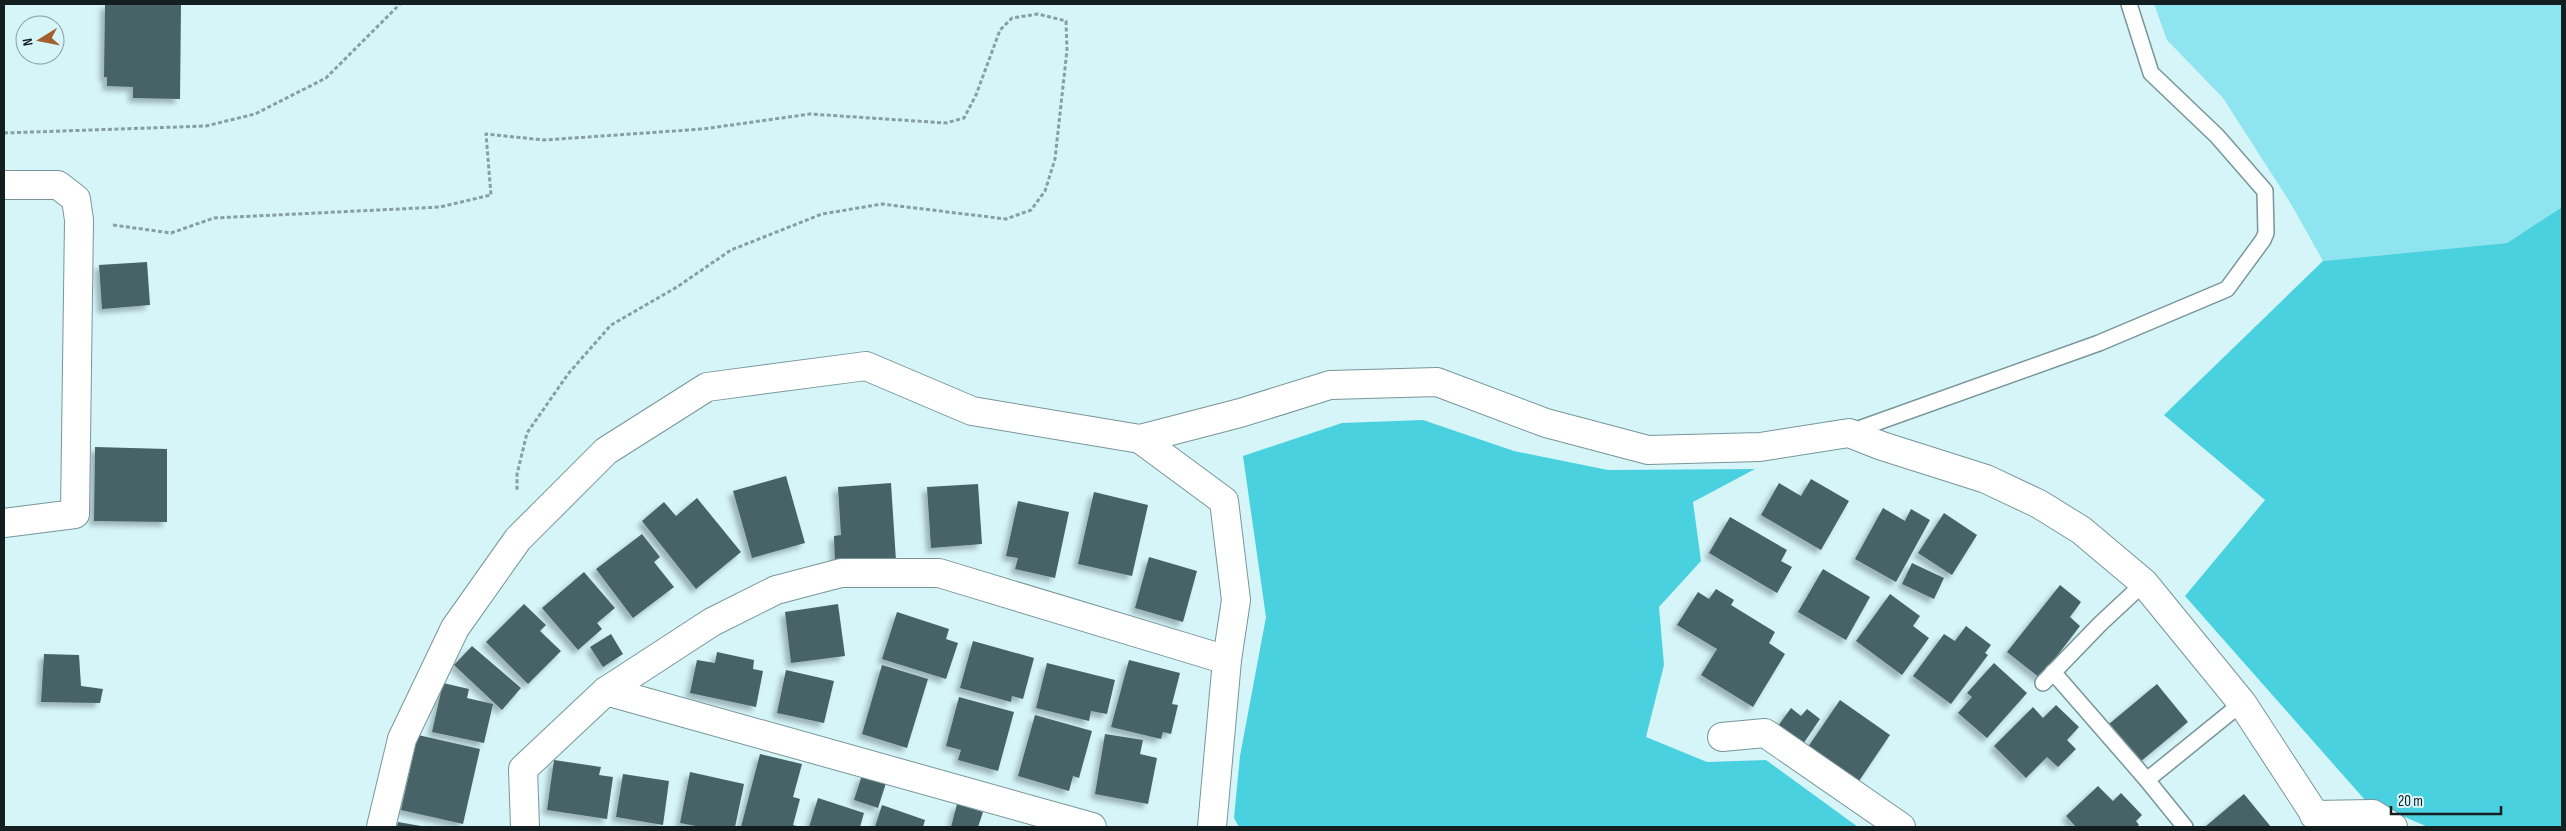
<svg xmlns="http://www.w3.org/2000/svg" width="2566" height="831" font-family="'Sofia Sans Condensed',sans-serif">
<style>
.green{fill:#8ee5ef}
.forest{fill:#4ad1e0}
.building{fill:#476367;filter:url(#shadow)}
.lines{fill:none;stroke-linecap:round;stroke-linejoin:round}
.lane-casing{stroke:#789699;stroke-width:18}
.street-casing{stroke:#789699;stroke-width:30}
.path{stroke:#879fa2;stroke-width:3;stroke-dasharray:4 2.5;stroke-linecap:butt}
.lane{stroke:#fff;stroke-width:15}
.street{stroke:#fff;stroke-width:28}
</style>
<defs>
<filter id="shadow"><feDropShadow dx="-4.5" dy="4.5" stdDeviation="2.5" flood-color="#0004"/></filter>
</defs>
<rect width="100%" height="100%" fill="#d5f5f9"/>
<polygon class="green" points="2154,4 2562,4 2562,207 2507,243 2323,261 2291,204 2223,98 2167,40"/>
<g class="forest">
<polygon points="2562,207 2562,827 2428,827 2365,800 2185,596 2265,500 2164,415 2323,261 2507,243"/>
<polygon points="1423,420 1514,451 1608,470 1755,469 1693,502 1701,561 1659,607 1664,665 1646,737 1707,762 1766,760 1858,827 1239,827 1234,818 1240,756 1266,617 1243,456 1342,423"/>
</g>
<g class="building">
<polygon points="105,4 181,4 180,99 133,98 133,87 107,86 107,77 104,77"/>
<polygon points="147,262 150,305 102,309 99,265"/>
<polygon points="95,447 167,449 167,522 94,521"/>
<polygon points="786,476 805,543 752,558 733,491"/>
<polygon points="1811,479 1849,501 1821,550 1761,515 1779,483 1801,496"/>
<polygon points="891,483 896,561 835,564 834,536 841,535 838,487"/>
<polygon points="978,484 982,544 931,548 927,487"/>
<polygon points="1094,492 1148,505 1132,576 1078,564"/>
<polygon points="697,498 741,552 696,589 642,521 664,502 676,516"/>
<polygon points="1018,501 1069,512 1055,578 1015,569 1018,558 1006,556"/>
<polygon points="1883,508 1905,521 1911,509 1930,520 1896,582 1855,559"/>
<polygon points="1944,513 1977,535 1952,575 1918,553"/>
<polygon points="1730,517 1787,550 1781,561 1792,567 1777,593 1709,553"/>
<polygon points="642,534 660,557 654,562 674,587 633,618 596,569"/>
<polygon points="1149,557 1197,571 1183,622 1135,608"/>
<polygon points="1912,563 1944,578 1934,599 1902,584"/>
<polygon points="1823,569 1870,597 1846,640 1798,612"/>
<polygon points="584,572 615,608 597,623 602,629 578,650 542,608"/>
<polygon points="2060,585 2081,602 2070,617 2080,626 2040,678 2007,652"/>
<polygon points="1716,589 1734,600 1731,605 1775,632 1769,643 1785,654 1753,707 1701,675 1717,649 1677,625 1698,592 1709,599"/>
<polygon points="1890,594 1920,616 1913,626 1929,638 1902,675 1856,641"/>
<polygon points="524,604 546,625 540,631 561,651 528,684 486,642"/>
<polygon points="838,604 845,656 791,663 785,612"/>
<polygon points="897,612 949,629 946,639 958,643 946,679 882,659"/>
<polygon points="1966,626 1991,645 1985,653 1988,655 1951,704 1913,676 1944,634 1955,641"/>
<polygon points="611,634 623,654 603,667 590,647"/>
<polygon points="973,641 1034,658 1023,699 1012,696 1011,702 960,688"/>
<polygon points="472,646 521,688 502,710 454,665"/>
<polygon points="717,652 754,660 753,669 763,671 756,707 690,693 697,660 715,663"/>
<polygon points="44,654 79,655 81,686 103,689 100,703 41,702"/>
<polygon points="1129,660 1180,673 1172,704 1178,705 1171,734 1163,732 1161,739 1111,727"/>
<polygon points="1047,663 1115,680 1107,714 1091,711 1089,721 1036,708"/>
<polygon points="1994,663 2027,693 1987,738 1958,713 1972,697 1967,693"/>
<polygon points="882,665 928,679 907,748 862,734"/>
<polygon points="786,670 834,681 824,723 777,713"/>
<polygon points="443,683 469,689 467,698 493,704 484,743 432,732"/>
<polygon points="2157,684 2188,722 2140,762 2109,724"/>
<polygon points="959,697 1014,712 998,771 958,760 961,750 946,746"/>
<polygon points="1840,700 1890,735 1859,781 1808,747"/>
<polygon points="2056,705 2079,727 2067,740 2076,749 2058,767 2047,757 2026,778 1994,746 2033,707 2043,718"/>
<polygon points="1791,708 1801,716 1807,709 1820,719 1803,744 1778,726"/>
<polygon points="1035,715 1092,731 1079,778 1073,776 1069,791 1018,776"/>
<polygon points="1105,734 1143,740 1140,754 1157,758 1148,804 1095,794"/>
<polygon points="418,735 480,749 463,824 401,810"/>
<polygon points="760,754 802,764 793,797 800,799 793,825 800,827 741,827"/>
<polygon points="554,760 601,767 599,775 613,777 607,819 547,810"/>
<polygon points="690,772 744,784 735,827 701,827 680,823"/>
<polygon points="623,774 669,781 663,825 616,817"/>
<polygon points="862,775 886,783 878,808 854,800"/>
<polygon points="2098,786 2113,801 2121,793 2142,815 2136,821 2139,825 2136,827 2076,827 2066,816"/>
<polygon points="2244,794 2271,827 2207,827 2206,826"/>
<polygon points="818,798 864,813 860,827 809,827"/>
<polygon points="957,804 983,812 978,827 951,827"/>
<polygon points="882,805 925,820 923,827 875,827"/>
<polygon points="398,822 421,826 421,827 397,827"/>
</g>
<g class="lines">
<defs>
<g id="lane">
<polyline points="1850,432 2099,343 2227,289 2263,240 2266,233 2265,191 2217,136 2151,73 2129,4"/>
<polyline points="2053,672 2147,780 2185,827"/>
<polyline points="2043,683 2100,624 2144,583"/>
<polyline points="2147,780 2242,703"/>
</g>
<g id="street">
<polyline points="4,185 58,185 76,199 79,220 75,514 4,523"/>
<polyline points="1140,439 1224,501 1236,600 1227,660 1212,827"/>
<polyline points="606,691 1092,827"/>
<polyline points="1722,737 1765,733 1901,827"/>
<polyline points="2314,815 2373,814 2393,827"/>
<polyline points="381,827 402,739 455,628 518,539 606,451 707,387 866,366 972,411 1140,439 1240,413 1330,385 1437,382 1546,423 1648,450 1760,447 1849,433 1882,446 1986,479 2039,504 2081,530 2144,583 2242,703 2323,827"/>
<polyline points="525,827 523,769 606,691 712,622 776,590 841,573 939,573 1227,660"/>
</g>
</defs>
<use href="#lane" class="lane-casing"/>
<use href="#street" class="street-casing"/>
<g class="path">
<polyline points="4,133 206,126 255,114 326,78 400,4"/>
<polyline points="113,225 171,233 214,218 440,207 491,195 486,134 544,140 703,129 810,114 946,123 964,118 976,95 1000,30 1012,18 1038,14 1066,21 1067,50 1055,159 1045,191 1031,210 1006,219 882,204 822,214 731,250 677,287 611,325 568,374 527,433 517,474 517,491"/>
</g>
<use href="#lane" class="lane"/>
<use href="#street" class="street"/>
</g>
<rect width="2566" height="831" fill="none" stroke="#121e20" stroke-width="10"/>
<g transform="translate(40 40) rotate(260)"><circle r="24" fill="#d5f5f9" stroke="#879fa2"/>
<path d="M0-4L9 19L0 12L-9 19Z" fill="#a3602e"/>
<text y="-8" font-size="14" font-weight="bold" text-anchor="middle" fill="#121e20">N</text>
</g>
<path d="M2391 806v8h110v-8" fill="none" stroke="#121e20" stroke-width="2.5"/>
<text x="2398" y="806" font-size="15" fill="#121e20" stroke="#d5f5f9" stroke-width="4" paint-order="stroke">20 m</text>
</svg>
